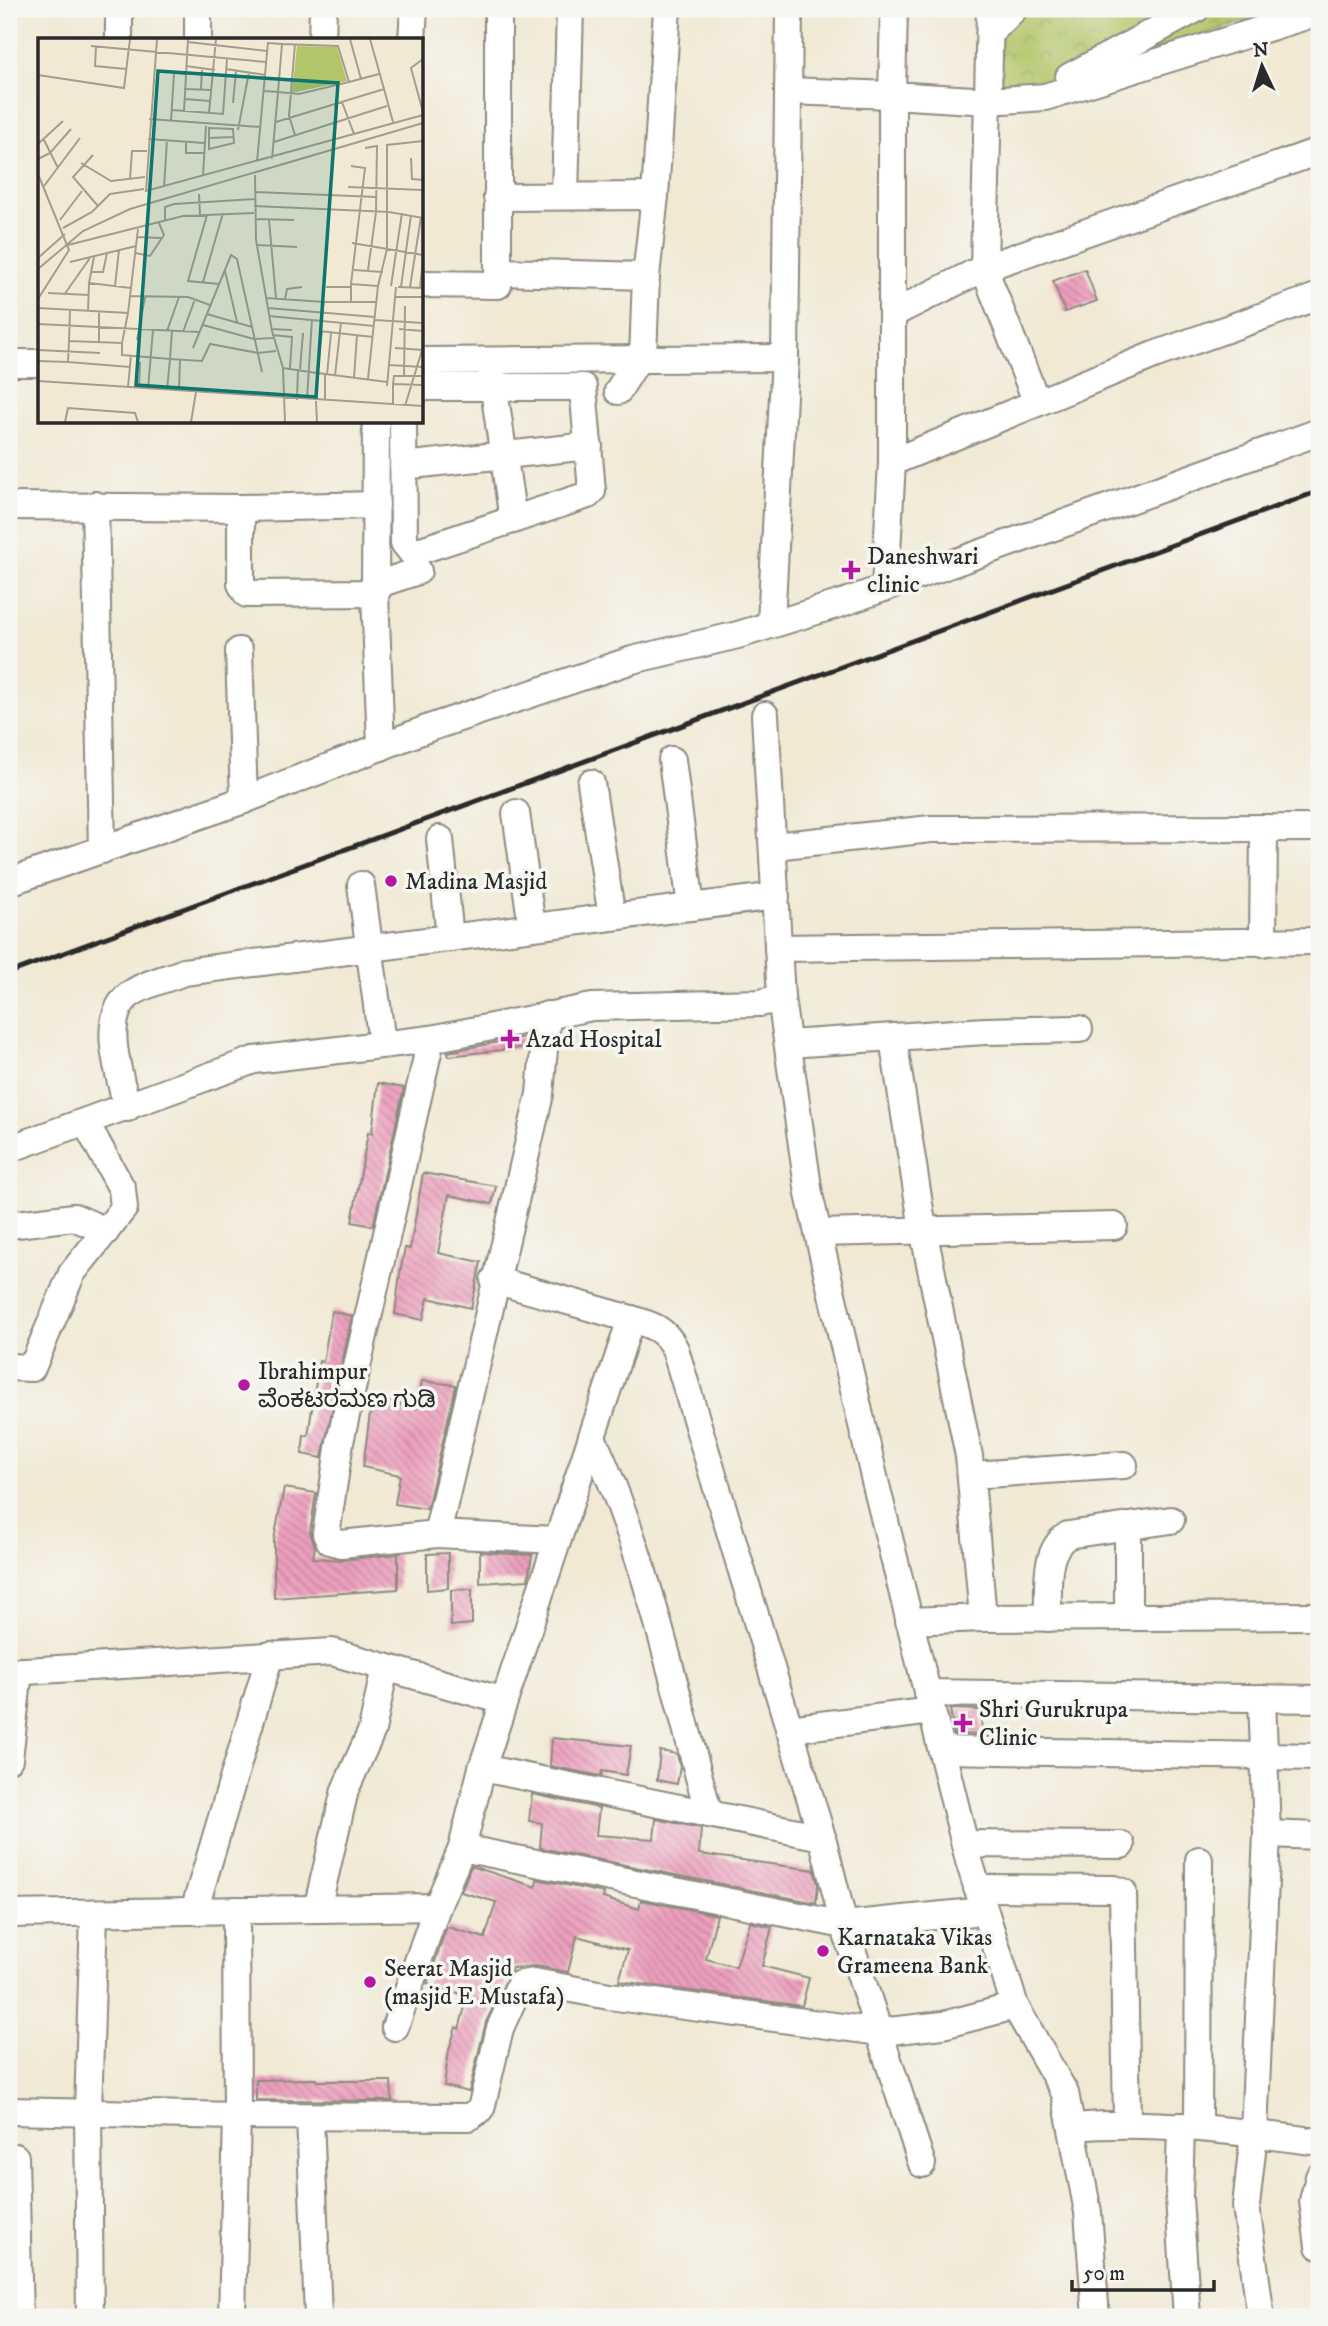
<svg xmlns="http://www.w3.org/2000/svg" width="1328" height="2326" font-family="'IM FELL DW Pica','Noto Sans Kannada',serif">
<style>
.park{fill:url(#park-crowns);stroke:#6e784a;stroke-width:2}
.building{fill:url(#building-back-hatch)}
.lines{fill:none;stroke-linecap:round;stroke-linejoin:round}
.minor-casing{stroke:#8e8a80;stroke-width:30}
.minor{stroke:#fff;stroke-width:26}
.rail{stroke:#2b2b2b;stroke-width:5}
.poi-dot{fill:#b5179e;stroke:#f6f6f2;stroke-width:2.5}
.labels{text-anchor:middle;stroke-width:7;stroke-linejoin:round;paint-order:stroke}
.poi-label{font-size:24px;fill:#2b2b2b;stroke:#f6f6f2;text-anchor:start}
.inset-road{fill:none;stroke:#a29d90;stroke-width:2}
.view{fill:#0f766e;fill-opacity:0.15;stroke:#0f766e;stroke-width:3.5}
.inset-edge{fill:none;stroke:#2b2b2b;stroke-width:3.5}
</style>
<defs>
<pattern id="park-crowns" width="20" height="18" patternUnits="userSpaceOnUse" patternTransform="scale(1.75)"><rect width="20" height="18" fill="#b2c568"/><path d="M2 6a3 3 0 1 1 6 0M12 15a3 3 0 1 1 6 0" fill="none" stroke="#99a95a"/></pattern>
<pattern id="building-back-hatch" width="6" height="6" patternUnits="userSpaceOnUse" patternTransform="scale(1.75)"><rect width="6" height="6" fill="#ed9fbd"/><path d="M-1 5l2 2M0 0l6 6M5-1l2 2" fill="none" stroke="#c0829a"/></pattern>
</defs>
<rect width="100%" height="100%" fill="#f6f6f2"/>
<filter id="ink" filterUnits="userSpaceOnUse"><feTurbulence type="fractalNoise" baseFrequency=".0143" numOctaves="2"/><feDisplacementMap in="SourceGraphic" scale="14" xChannelSelector="R" yChannelSelector="G"/><feConvolveMatrix kernelMatrix="1 2 1 2 8 2 1 2 1" color-interpolation-filters="sRGB"/></filter>
<filter id="wash" filterUnits="userSpaceOnUse"><feTurbulence type="fractalNoise" baseFrequency=".00686" numOctaves="4" result="noise"/><feDisplacementMap in="SourceGraphic" scale="28" xChannelSelector="R" yChannelSelector="G"/><feGaussianBlur stdDeviation="1.57" result="paint"/><feColorMatrix in="noise" values="0 0 0 0 0 0 0 0 0 0 0 0 0 0 0 0 0 1.4 0 .05"/><feComposite in="paint" operator="in"/></filter>
<g filter="url(#wash)">
<rect width="100%" height="100%" fill="#f1e9d4"/>
<polygon class="park" points="1001,9 1285,9 1033,89 999,91"/>
<g id="blocks">
<g class="building">
<polygon points="1085,269 1097,301 1065,312 1053,281"/>
<polygon points="529,1036 528,1047 449,1056 448,1052"/>
<polygon points="378,1083 404,1088 373,1226 352,1222 368,1132 372,1133"/>
<polygon points="423,1173 496,1186 492,1204 449,1195 438,1253 481,1262 471,1308 428,1298 423,1320 395,1314 400,1273 405,1248 410,1249"/>
<polygon points="332,1311 352,1316 322,1458 302,1454 304,1435 308,1436 319,1361 323,1362"/>
<polygon points="422,1381 456,1385 427,1509 395,1504 400,1475 363,1467 372,1398 416,1408"/>
<polygon points="284,1488 316,1493 310,1532 315,1547 313,1558 343,1560 398,1554 398,1589 274,1598 274,1540"/>
<polygon points="480,1552 532,1555 528,1580 480,1583"/>
<polygon points="448,1553 448,1588 427,1590 427,1554"/>
<polygon points="472,1589 472,1624 451,1626 451,1590"/>
<polygon points="950,1709 981,1710 982,1735 954,1734"/>
<polygon points="552,1738 631,1746 626,1775 602,1771 601,1776 550,1766"/>
<polygon points="660,1751 677,1754 680,1767 677,1784 657,1780"/>
<polygon points="532,1794 599,1808 596,1835 654,1839 656,1819 701,1828 699,1854 814,1870 818,1884 816,1903 540,1848 542,1823 529,1821"/>
<polygon points="471,1866 536,1887 537,1879 604,1893 603,1898 639,1909 641,1900 717,1915 706,1959 736,1967 750,1922 772,1927 762,1966 809,1978 802,2006 619,1981 628,1950 577,1936 568,1972 536,1966 512,1968 486,2022 469,2092 444,2086 449,2050 456,2027 459,2029 468,1996 427,1984 447,1927 485,1938 496,1902 461,1892"/>
<polygon points="317,2079 317,2081 391,2081 392,2101 256,2100 256,2080"/>
</g>
</g>
</g>
<g filter="url(#ink)">
<use href="#blocks" fill-opacity="0" stroke="#8e8a80" stroke-width="2"/>
<g class="lines">
<defs>
<g id="minor">
<polyline points="119,9 119,40"/>
<polyline points="894,9 892,95 989,101 1045,97 1319,12"/>
<polyline points="990,9 984,268 1037,403"/>
<polyline points="990,33 1014,9"/>
<polyline points="198,40 198,9"/>
<polyline points="322,40 323,9"/>
<polyline points="412,40 414,9"/>
<polyline points="1069,77 1196,9"/>
<polyline points="788,91 892,95 892,462 885,588"/>
<polyline points="565,196 570,9"/>
<polyline points="497,197 655,196"/>
<polyline points="498,272 646,276"/>
<polyline points="422,284 498,285 498,9"/>
<polyline points="892,314 984,268 1319,151"/>
<polyline points="422,361 785,358"/>
<polyline points="9,363 40,363"/>
<polyline points="491,369 513,520"/>
<polyline points="618,391 638,359 643,358 646,276 655,196 667,9"/>
<polyline points="376,422 375,593 381,747"/>
<polyline points="403,422 404,543 412,553 588,495 592,491 583,387 422,387"/>
<polyline points="892,462 1154,355 1319,296"/>
<polyline points="403,466 589,446"/>
<polyline points="95,505 102,850"/>
<polyline points="9,506 241,508 376,505"/>
<polyline points="241,508 241,584 247,594 375,593 382,583 418,571"/>
<polyline points="771,623 785,358 789,9"/>
<polyline points="239,651 244,800"/>
<polyline points="765,715 781,998 809,1194 875,1481 969,1861 1015,2006 1065,2093 1088,2212 1096,2317"/>
<polyline points="672,760 691,907"/>
<polyline points="591,783 612,917"/>
<polyline points="516,813 532,927"/>
<polyline points="440,839 450,938"/>
<polyline points="774,846 931,829 1319,828"/>
<polyline points="9,882 244,800 429,728 632,660 738,635 842,603 1319,432"/>
<polyline points="361,885 382,1043"/>
<polyline points="1263,943 1264,829"/>
<polyline points="778,948 1319,941"/>
<polyline points="431,1039 340,1442 326,1534 330,1541 341,1544 437,1534 557,1540"/>
<polyline points="893,1039 923,1229 969,1456 983,1618"/>
<polyline points="788,1044 985,1031 1079,1029"/>
<path d="M127,1108C121,1077 99,1021 128,996C142,984 167,979 184,972L776,896"/>
<polyline points="9,1149 254,1060 431,1039 592,1007 760,1003 781,998"/>
<polyline points="9,1225 74,1217 106,1231"/>
<polyline points="818,1233 1114,1226"/>
<polyline points="494,1280 631,1319"/>
<polyline points="9,1367 32,1368 72,1273 124,1208 122,1189 86,1123"/>
<path d="M592,1437C647,1556 674,1688 709,1814"/>
<polyline points="971,1475 1124,1465"/>
<polyline points="437,1534 540,1094 547,1015"/>
<polyline points="1128,1617 1128,1526"/>
<path d="M1048,1618C1049,1590 1042,1552 1068,1535L1171,1520"/>
<polyline points="909,1621 983,1618 1319,1616"/>
<polyline points="9,1672 332,1652 504,1701"/>
<polyline points="927,1693 1319,1699"/>
<polyline points="789,1729 932,1711"/>
<polyline points="943,1750 1319,1757"/>
<polyline points="9,1759 19,1671"/>
<polyline points="482,1768 822,1837"/>
<polyline points="1267,1834 1319,1836"/>
<polyline points="965,1844 1121,1845"/>
<polyline points="462,1848 844,1925 984,1911"/>
<polyline points="977,1888 1114,1889 1123,1892 1127,2122"/>
<polyline points="317,1909 345,1790 372,1730 385,1667"/>
<polyline points="194,1911 270,1655"/>
<polyline points="9,1914 437,1907"/>
<path d="M395,2027L437,1907L462,1848L482,1768L631,1319C652,1325 665,1329 675,1349L822,1837L844,1925L922,2164"/>
<polyline points="9,2111 237,2116 236,1910"/>
<polyline points="310,2117 318,2317"/>
<polyline points="1181,2126 1179,2198 1187,2317"/>
<path d="M1072,2127C1157,2120 1236,2131 1319,2142"/>
<polyline points="1198,2127 1199,1860"/>
<polyline points="15,2157 19,2317"/>
<polyline points="1319,2177 1313,2201 1319,2246"/>
<polyline points="90,2317 88,2111 94,1913"/>
<polyline points="232,2317 237,2116 469,2117 481,2109 500,2028 520,1984 534,1982 609,1996 880,2032 943,2025 1015,2006"/>
<polyline points="1261,2317 1246,2206 1254,2133 1267,1834 1262,1698"/>
</g>
</defs>
<use href="#minor" class="minor-casing"/>
<use href="#minor" class="minor"/>
<polyline class="rail" points="9,973 1319,491"/>
</g>
</g>
<g class="poi-dot">
<path d="M847.5 559.5h7v7h7v7h-7v7h-7v-7h-7v-7h7z"/>
<circle cx="391" cy="881" r="7"/>
<path d="M506.5 1028.5h7v7h7v7h-7v7h-7v-7h-7v-7h7z"/>
<circle cx="244" cy="1385" r="7"/>
<path d="M959.5 1712.5h7v7h7v7h-7v7h-7v-7h-7v-7h7z"/>
<circle cx="823" cy="1951" r="7"/>
<circle cx="370" cy="1982" r="7"/>
</g>
<g class="labels">
<g class="poi-label">
<text x="867" y="564">Daneshwari<tspan x="867" dy="28">clinic</tspan></text>
<text x="405" y="889">Madina Masjid</text>
<text x="526" y="1047">Azad Hospital</text>
<text x="258" y="1379">Ibrahimpur<tspan x="258" dy="28">ವೆಂಕಟರಮಣ ಗುಡಿ</tspan></text>
<text x="979" y="1717">Shri Gurukrupa<tspan x="979" dy="28">Clinic</tspan></text>
<text x="837" y="1945">Karnataka Vikas<tspan x="837" dy="28">Grameena Bank</tspan></text>
<text x="384" y="1976">Seerat Masjid<tspan x="384" dy="28">(masjid E Mustafa)</tspan></text>
</g>
</g>
<g transform="translate(38 38)">
<rect width="385" height="385" fill="#f1e9d4"/>
<path d="M259,8L299,9L309,43L254,55Z" fill="#b2c568"/>
<path class="inset-road" d="M119,1L108,153L385,77M312,1L323,41M332,1L346,51M150,4L229,13M230,5L244,6L240,54L261,56L311,44L300,8L244,6M53,8L228,24M58,9L57,28L88,31M385,21L373,30L385,74M148,28L177,32M188,31L227,37M0,37L86,50L92,1M311,44L341,36M146,51L174,52M163,52L164,30M226,53L240,54L234,121M147,61L172,63M304,64L316,96M195,65L198,33M134,72L185,76L189,21M146,73L150,1M171,75L178,1M111,81L223,89M133,83L136,35L147,36M238,84L346,51L355,84M171,90L195,91L196,105L171,111ZM200,92L211,34M257,97L251,78L257,6M170,100L196,99M110,101L166,105M6,102L20,130M148,104V115H167M236,104L349,68M0,106L25,83M327,110L339,108L338,174L330,232M55,117L35,139L60,168M373,120L374,141L385,142M0,121L12,115L33,91M219,124L230,4M43,125L73,143L107,139M313,128L327,130L313,246M0,136L31,212L0,261M165,137L168,88M217,137L218,202L234,293L245,330L247,384M92,141L94,113H109M6,148L42,100M126,149L129,102M310,149L385,152M217,154L338,159M161,156L162,177M216,168L351,174L385,180M169,177L150,243L181,246M217,181L256,182M22,182L44,153M231,182L238,260M127,184V169L136,166L217,161M25,190L54,174L72,156L106,151M99,199L123,200M314,205L385,217M30,207L145,178L216,175M219,207L259,209M97,215L112,218L126,197L121,185M56,219L51,245L93,250M0,220L27,196M32,224L98,208M0,231L45,193L92,171L385,85M316,232L345,234M187,233L199,284M53,234H65L69,215M165,244L185,175M77,248L81,212M353,248L364,175M288,249H313M360,249L385,250M363,249L373,177M372,249L383,179M382,250L385,222M10,255L51,257M26,257L52,220M92,258L150,259L172,267M357,259H385M228,260L286,264M247,261L249,251L264,249M313,263V246L340,248M0,270L90,275L84,305L31,303L30,324L0,323M230,270L337,279M50,274L51,245M90,275L100,191M284,275L286,264H339M169,276L214,289M231,278L336,288M337,282L385,285M0,286L161,294M165,287L216,301L235,300M233,291L254,292M361,291L385,293M129,293L141,259M281,293L335,299M145,294L157,261M234,297L254,299L252,330M99,302L107,259M31,303L32,272M61,304V274M84,305V317L132,321L134,293M155,310L193,217L199,221L224,334M357,310L385,312M0,312L62,315M30,324L92,329M351,327L385,329M245,330L279,335L284,293M262,331L265,295M287,337V361M289,337L293,295M297,338L303,284M366,338L367,268M316,340L319,297M330,341L340,248L349,211V107L385,103M0,343L385,368M355,346L356,338H385M349,348L358,249M90,349L93,317M101,350L102,324M110,351L115,292M129,352L132,321L164,323L172,306L220,315L238,313M141,353L142,321M269,361L274,281M259,362L260,331M279,362V335L349,344M278,363L279,384M355,366V346L385,347M367,368L385,309M27,384L30,370L97,375L100,384M153,384L158,354"/>
<path class="view" d="M120,33L300,45L278,359L98,347Z"/>
<rect width="385" height="385" class="inset-edge"/>
</g>
<rect width="1328" height="2326" fill="none" stroke="#f6f6f2" stroke-width="35"/>
<g transform="translate(1262 66) rotate(356)" stroke="#f6f6f2" stroke-width="5" paint-order="stroke">
<path d="M0-5L12 26L0 18L-12 26Z" fill="#2b2b2b"/>
<text y="-10" font-size="19" font-weight="bold" text-anchor="middle" fill="#2b2b2b">N</text>
</g>
<path d="M1072 2280v10h142v-10" fill="none" stroke="#2b2b2b" stroke-width="3.5"/>
<text x="1083" y="2280" font-size="21" fill="#2b2b2b" stroke="#f6f6f2" stroke-width="5" paint-order="stroke">50 m</text>
</svg>
